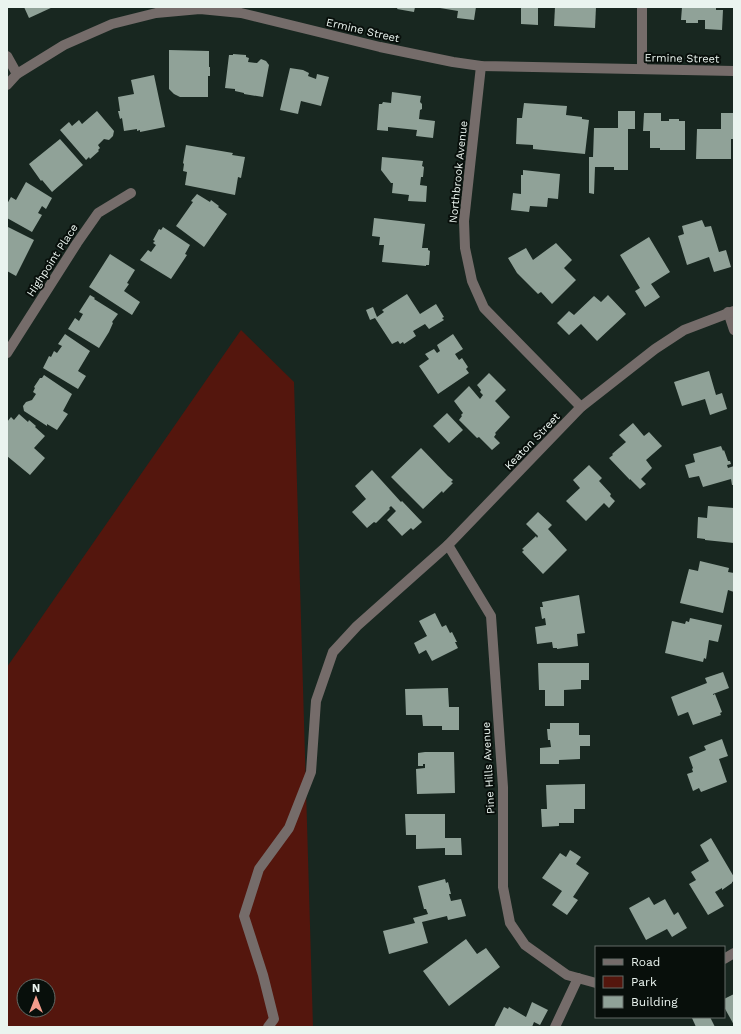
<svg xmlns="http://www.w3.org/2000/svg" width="741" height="1034" font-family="'Work Sans',sans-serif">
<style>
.green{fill:#54160d;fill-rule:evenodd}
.building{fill:#90a298}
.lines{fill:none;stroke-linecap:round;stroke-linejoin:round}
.minor{stroke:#756c6a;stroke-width:10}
.labels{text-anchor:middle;stroke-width:4;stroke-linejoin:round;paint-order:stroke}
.street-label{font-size:11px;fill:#eaf4ef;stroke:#080f0b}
</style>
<rect width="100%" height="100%" fill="#182720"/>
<path class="green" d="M241,330L294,382L313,1027H7V667ZM24,986H48V1010H24Z"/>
<g class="building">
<polygon points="24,7 53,7 29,18"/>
<polygon points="398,7 415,7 414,12 397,9"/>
<polygon points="434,7 476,7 474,20 457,18 458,11"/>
<polygon points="521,7 538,8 538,25 521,24"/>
<polygon points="555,7 596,7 595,28 554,26"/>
<polygon points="682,7 716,7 716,10 723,10 722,30 705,29 705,20 698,20 698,23 686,23 686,20 681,20"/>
<polygon points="169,50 209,51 209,67 210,67 210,76 208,76 208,97 180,97 174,94 169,89"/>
<polygon points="233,54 246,55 246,57 249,58 248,62 257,63 261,59 266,61 269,65 263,97 244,94 244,93 235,91 235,89 225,88 229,55 233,55"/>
<polygon points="290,68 303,70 309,73 308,76 316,79 317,74 329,77 321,106 301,101 298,114 280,110"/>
<polygon points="154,75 165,127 140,132 140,130 137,131 137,129 124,131 122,118 120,119 118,111 120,111 118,97 134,94 131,80"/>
<polygon points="392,92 421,96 420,102 422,104 422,109 420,110 419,119 435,121 433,138 416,136 417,130 388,127 388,131 377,130 379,104 382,104 383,102 391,103"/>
<polygon points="524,103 567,106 566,115 582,117 582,119 589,120 585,154 533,149 533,145 516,144 517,118 522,118"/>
<polygon points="97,111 114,131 113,136 109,140 104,139 98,145 100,148 98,150 99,151 90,159 89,157 86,160 60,130 69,122 72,126 79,120 82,124"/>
<polygon points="618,111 635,111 635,129 628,129 628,170 614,170 614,167 595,167 594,194 589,193 589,157 593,157 594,128 618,128"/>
<polygon points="644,113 661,113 661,121 669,121 669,119 679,119 679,121 685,121 685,150 660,150 660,148 650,148 650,131 643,131"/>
<polygon points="721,113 734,113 734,139 731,139 731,159 696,159 697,129 721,129"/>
<polygon points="60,139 83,165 52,192 42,180 41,181 29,164"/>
<polygon points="186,145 233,153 232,155 245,157 241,178 238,177 235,195 185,185 187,172 183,171 184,164 183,163"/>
<polygon points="382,157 423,161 422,166 424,167 423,177 421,177 420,185 427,186 426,202 408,201 409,195 392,193 393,183 391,183 381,170"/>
<polygon points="523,170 560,174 558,199 548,198 547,207 530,206 529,212 511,210 513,193 521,194 521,175 523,175"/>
<polygon points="26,182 52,198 46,209 42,206 38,213 42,215 32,232 7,218 8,206 7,204 11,197 16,200"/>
<polygon points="197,194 210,202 211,200 219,206 218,207 227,214 204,247 176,226 193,202 191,201"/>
<polygon points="374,218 425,224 422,248 428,248 428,250 430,251 429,265 426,265 426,266 382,262 384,245 379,245 380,237 372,236"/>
<polygon points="702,220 705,227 711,226 719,252 726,250 731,267 714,272 709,257 687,265 678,236 684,234 682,226"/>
<polygon points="8,227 34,240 16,276 7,271"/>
<polygon points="163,227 190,245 185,254 187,255 171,279 140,260 148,250 151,252 156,245 153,243 155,241 153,240 159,229 161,230"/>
<polygon points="649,237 670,272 651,284 660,297 645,307 635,291 640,288 620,255"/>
<polygon points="556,243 572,260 564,268 576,280 552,304 541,292 538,294 517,273 508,258 526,248 533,260"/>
<polygon points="110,254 135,270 127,283 129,284 124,291 140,302 132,315 89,287"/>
<polygon points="407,294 420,314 436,304 444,317 442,318 444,320 429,329 425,324 413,331 416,336 404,344 403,342 400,344 398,341 392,344 375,318 370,320 366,310 373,307 377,317 384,312 382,310"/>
<polygon points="90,295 95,298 94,299 118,314 112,322 113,323 109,332 99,348 68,329 75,318 79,321 83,314 79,312"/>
<polygon points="608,295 626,314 597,341 581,324 569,335 557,323 569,311 574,315 594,296 601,302"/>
<polygon points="65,334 90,351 78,371 86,376 78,389 43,368 49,356 51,357 54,351 57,353 62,346 58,344"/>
<polygon points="453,334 463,349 455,354 459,360 462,358 468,367 466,369 469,373 438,394 419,366 429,359 425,354 434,349 437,353 440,351 437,345"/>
<polygon points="709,371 716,395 722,393 727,409 710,415 705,399 682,406 674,382"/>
<polygon points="489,373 506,390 495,401 510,417 495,433 496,434 494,437 500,443 492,450 479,437 477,438 459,420 462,416 461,415 463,413 454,401 469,386 480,399 483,395 480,392 481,390 477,385"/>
<polygon points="44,375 72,394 63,411 68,414 57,430 47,424 47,426 24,411 23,406 26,402 32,400 36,394 33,392 35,388 34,387 40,378 42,378"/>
<polygon points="447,413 463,430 449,443 433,426"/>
<polygon points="19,414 28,422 29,420 36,426 35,427 45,436 34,448 45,458 30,475 7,456 7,422 11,417 14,420"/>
<polygon points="633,423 644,436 649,432 662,446 646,460 652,468 641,479 646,484 640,489 630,479 630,480 609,458 613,455 612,454 626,442 619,435"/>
<polygon points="721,446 723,451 724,450 728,461 730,461 731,464 727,465 728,468 734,466 734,485 732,485 731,479 703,487 699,476 689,478 685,465 695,462 693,454"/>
<polygon points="421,448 448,476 453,480 451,482 453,483 443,493 442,491 423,509 391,477"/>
<polygon points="589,465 602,478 599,481 611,494 610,496 615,501 609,508 604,503 586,521 566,501 580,488 573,480"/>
<polygon points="372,470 401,502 402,501 422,522 413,530 411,528 402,536 387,520 396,511 391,506 389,508 390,509 376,523 374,522 367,528 352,512 366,499 355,486"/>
<polygon points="708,506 734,508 734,543 705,540 705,539 697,538 698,517 707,518"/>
<polygon points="538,512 552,525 548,529 567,550 543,574 522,552 524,550 522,549 536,536 537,538 538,536 526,524"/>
<polygon points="700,561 729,568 728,572 734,573 734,592 728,590 723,613 680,603 689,569 698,571"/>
<polygon points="579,595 585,633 577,634 578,646 557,649 557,648 553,648 552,642 537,644 535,627 546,625 545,618 542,619 540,607 543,607 542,602"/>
<polygon points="435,613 442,627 446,625 450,633 452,632 457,642 455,642 458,648 432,661 426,650 419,654 414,643 427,636 419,621"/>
<polygon points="690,618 722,625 718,642 709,640 706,659 704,658 703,662 665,653 672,621 685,624 686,621 689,622"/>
<polygon points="538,663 589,663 589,680 581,680 581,689 564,690 564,706 545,706 545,690 539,690"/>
<polygon points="723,672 729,688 713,694 713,695 715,694 722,712 720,713 721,715 693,725 688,712 678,716 671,697 707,683 705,678"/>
<polygon points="448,688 449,707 459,707 459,730 442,730 442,726 423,726 422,715 406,715 405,689"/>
<polygon points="550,723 579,723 579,735 590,735 590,746 580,746 580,759 559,760 559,764 540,764 540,748 551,747 550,740 548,740 547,729 550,729"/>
<polygon points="722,739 728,756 719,759 727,782 701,792 699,788 693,791 687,774 693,772 692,769 693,768 689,757 706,750 704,746"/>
<polygon points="425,752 454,752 455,793 417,794 416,769 425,768 425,764 423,764 423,766 418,766 418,753"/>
<polygon points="585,784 585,809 574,809 574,823 559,823 559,826 542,827 541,809 547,809 546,785"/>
<polygon points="405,814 445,814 445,838 461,838 462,855 445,855 445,848 416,849 416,835 406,835"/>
<polygon points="711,838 734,877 734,881 732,882 732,883 722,890 722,888 715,892 724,906 708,915 689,884 696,880 691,872 709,861 700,845"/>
<polygon points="570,850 581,857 576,864 589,873 573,897 578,900 567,915 552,905 562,891 542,878 560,853 566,857"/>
<polygon points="445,879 446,883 448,882 451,894 449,894 451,901 461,899 466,916 448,920 447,916 422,922 428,943 389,954 383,931 415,923 413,918 428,914 426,909 424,909 418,886"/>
<polygon points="649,897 654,905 665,899 674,915 678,912 687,928 672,937 667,929 646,940 629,908"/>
<polygon points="466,939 477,954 486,948 500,967 449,1006 423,971"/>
<polygon points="734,994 734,1025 724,1007 724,999"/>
<polygon points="532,1002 548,1010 540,1025 534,1022 532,1027 494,1027 504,1007 508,1009 509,1007 526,1017"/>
<polygon points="694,1017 710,1017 715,1027 696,1027 692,1018"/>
</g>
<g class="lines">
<g class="minor">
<polyline points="7,56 17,74"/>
<polyline points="481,66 464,221 465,248 472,281 484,308 581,407"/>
<polyline points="642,69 642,7"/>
<polyline points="7,85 17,74 64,45 112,24 156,13 200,9 241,13 380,47 453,62 481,66 734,71"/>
<polyline points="728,312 734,330"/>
<polyline points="7,353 77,243 98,213 131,193"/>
<polyline points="448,545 491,616 503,787 503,887 510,923 525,945 567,975 596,983"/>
<polyline points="724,959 734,953"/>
<polyline points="268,1027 274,1019 263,975 244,916 259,869 289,828 311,772 316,701 333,652 357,626 448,545 581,407 655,349 684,330 734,311"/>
<polyline points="555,1027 578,978"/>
</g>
</g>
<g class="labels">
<g class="street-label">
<text transform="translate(363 30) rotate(13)" y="4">Ermine Street</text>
<text transform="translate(682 58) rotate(1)" y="4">Ermine Street</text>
<text transform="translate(458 172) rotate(-84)" y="4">Northbrook Avenue</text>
<text transform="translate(52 260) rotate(-57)" y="4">Highpoint Place</text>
<text transform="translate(532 441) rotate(-46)" y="4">Keaton Street</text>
<text transform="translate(488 768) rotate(-93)" y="4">Pine Hills Avenue</text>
</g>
</g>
<rect width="741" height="1034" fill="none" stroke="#eaf4ef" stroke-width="16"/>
<rect x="595" y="946" width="130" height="72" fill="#080f0b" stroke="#626b66"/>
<rect x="603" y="959" width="20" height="6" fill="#756c6a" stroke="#626b66"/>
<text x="631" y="966" font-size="12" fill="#eaf4ef">Road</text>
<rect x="603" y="976" width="20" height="12" fill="#54160d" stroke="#626b66"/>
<text x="631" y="986" font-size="12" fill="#eaf4ef">Park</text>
<rect x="603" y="996" width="20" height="12" fill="#90a298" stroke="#626b66"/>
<text x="631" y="1006" font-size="12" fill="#eaf4ef">Building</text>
<g transform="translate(36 998)"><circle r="19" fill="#080f0b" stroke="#626b66"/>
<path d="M0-3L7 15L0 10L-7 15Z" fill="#f49d8c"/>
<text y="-6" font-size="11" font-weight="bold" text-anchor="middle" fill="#eaf4ef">N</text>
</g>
</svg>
